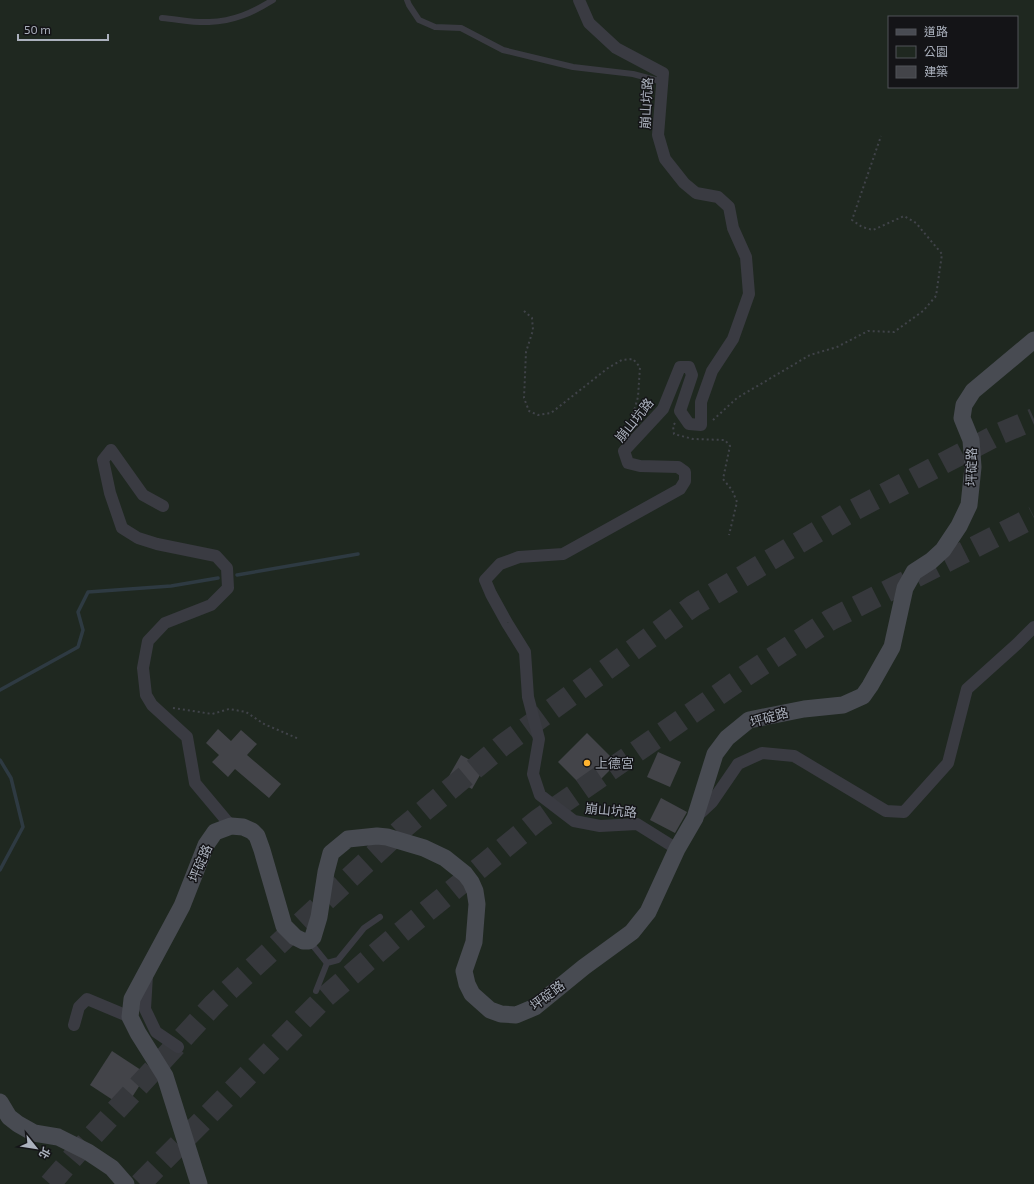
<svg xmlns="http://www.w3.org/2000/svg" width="1034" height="1184" font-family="'Exo 2','Noto Sans TC',sans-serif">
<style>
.green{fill:#1f2820;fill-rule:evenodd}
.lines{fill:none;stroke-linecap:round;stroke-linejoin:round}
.stream{stroke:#2e3a42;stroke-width:3.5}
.building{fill:#434449}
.motorway-tunnel{stroke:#36383c;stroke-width:22;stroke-dasharray:22 11;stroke-linecap:butt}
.path{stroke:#404349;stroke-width:2;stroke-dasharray:2 3;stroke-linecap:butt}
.service{stroke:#3a3b42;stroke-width:6}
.minor{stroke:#3a3b42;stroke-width:12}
.secondary{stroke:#484b52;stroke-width:17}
.poi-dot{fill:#ffb32f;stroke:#141417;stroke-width:1.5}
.labels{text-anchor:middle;stroke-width:3;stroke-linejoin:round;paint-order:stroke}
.street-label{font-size:13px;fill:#abb1bd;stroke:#141417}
.poi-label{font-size:13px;fill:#abb1bd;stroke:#141417;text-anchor:start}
</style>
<rect width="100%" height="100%" fill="#191a1c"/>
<path class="green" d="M0,0H1034V1184H0ZM889,17H1017V87H889Z"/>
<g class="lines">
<g class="stream">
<polyline points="237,575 358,554"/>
<polyline points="0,690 78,647 83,630 78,612 88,592 171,586 218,578"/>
<polyline points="0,760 11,778 23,827 0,870"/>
</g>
</g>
<g class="building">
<polygon points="218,729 231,741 241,730 257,744 247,755 281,784 269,798 235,769 228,777 212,762 219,755 206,743"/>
<polygon points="587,733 617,763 588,792 558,762"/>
<polygon points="658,752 681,762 670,787 647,777"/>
<polygon points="461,755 484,768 472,789 449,776"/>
<polygon points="661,798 687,812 675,833 650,820"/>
<polygon points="112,1051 147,1074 125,1108 90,1085"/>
</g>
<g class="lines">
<g class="motorway-tunnel">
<polyline points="50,1184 74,1156 214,1004 402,829 503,745 693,606 852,511 999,434 1034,419"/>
<polyline points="140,1184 324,998 393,939 538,820 745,676 830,620 1034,517"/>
</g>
<g class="path">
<polyline points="524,311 532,318 533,330 526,352 524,398 529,411 538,415 551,413 608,368 622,360 633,359 640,367 638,397 629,428"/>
<polyline points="713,420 737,398 810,355 837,347 868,331 894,332 923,311 936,296 942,254 916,223 904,216 873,230 862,227 852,220 881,136"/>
<polyline points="675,423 673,426 674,434 693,439 725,440 730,446 723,479 732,490 737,502 729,535"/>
<polyline points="173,708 212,714 229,709 246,712 264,724 299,739"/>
</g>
<g class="service">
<polyline points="407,0 409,5 419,20 435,27 461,28 503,50 573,67 633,74 663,82"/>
<path d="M162,18C177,19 194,23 209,22C234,21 252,13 273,0"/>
<polyline points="310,942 327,963"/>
<polyline points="316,991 327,963 338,960 364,928 380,917"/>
</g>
<g class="minor">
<polyline points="579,0 589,23 616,48 663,73 658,135 665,159 684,183 696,193 718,197 729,207 733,228 746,257 749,294 733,339 712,371 701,402 701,425 689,424 680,411 692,375 689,367 680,367 663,409 624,451 628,463 640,466 678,467 685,472 685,481 680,489 563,554 519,557 500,564 485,580 491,594 507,623 525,652 528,697 539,739 533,774 540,795 574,821 600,826 637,824 677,849"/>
<polyline points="163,506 143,495 111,450 103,460 110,493 122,528 138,538 157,544 216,556 227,568 228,588 211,605 165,623 148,641 143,668 146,695 152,705 187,737 195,783 231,826"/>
<polyline points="696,817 712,802 738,764 762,753 794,756 886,811 904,812 948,763 967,689 1017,644 1034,627"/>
<polyline points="147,975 145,1009 156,1032 178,1047"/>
<polyline points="74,1025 79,1007 87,999 130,1017"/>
</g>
<g class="secondary">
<polyline points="0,1102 9,1117 18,1124 34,1133 58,1137 88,1152 112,1168 126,1184"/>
<polyline points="199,1184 165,1076 138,1033 130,1017 132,999 182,906 206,845 215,832 231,826 243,827 252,831 257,836 262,850 284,926 295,937 303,941 309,941 313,937 319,917 326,872 331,853 348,839 377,836 387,837 424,848 445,858 465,874 471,882 475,891 477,904 474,942 464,971 467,984 472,994 490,1010 501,1014 516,1015 535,1007 584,967 632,932 648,912 677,849 695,818 715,754 727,738 749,720 804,709 843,705 863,696 870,686 892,647 905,588 914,572 931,561 943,550 959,526 969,505 973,467 971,440 962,418 964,405 973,391 1034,340"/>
</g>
</g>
<circle class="poi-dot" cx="587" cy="763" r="4"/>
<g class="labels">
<g class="street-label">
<text transform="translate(646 103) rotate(-87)" y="5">崩山坑路</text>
<text transform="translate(634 420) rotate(-51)" y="5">崩山坑路</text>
<text transform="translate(971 467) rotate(-89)" y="5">坪碇路</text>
<text transform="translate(769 717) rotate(-16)" y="5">坪碇路</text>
<text transform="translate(611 810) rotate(5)" y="5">崩山坑路</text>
<text transform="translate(200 863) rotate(-67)" y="5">坪碇路</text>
<text transform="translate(547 995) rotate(-37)" y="5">坪碇路</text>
</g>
<g class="poi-label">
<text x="595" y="768">上德宮</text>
</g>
</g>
<rect x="888" y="16" width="130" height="72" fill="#141417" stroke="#505359"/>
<rect x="896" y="29" width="20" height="6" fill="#484b52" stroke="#505359"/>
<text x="924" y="36" font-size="12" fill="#abb1bd">道路</text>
<rect x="896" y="46" width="20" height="12" fill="#1f2820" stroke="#505359"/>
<text x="924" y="56" font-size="12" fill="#abb1bd">公園</text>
<rect x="896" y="66" width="20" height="12" fill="#434449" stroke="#505359"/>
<text x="924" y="76" font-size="12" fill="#abb1bd">建築</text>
<g transform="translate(36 1148) rotate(120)" stroke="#141417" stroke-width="3" paint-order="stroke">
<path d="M0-3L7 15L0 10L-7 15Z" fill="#abb1bd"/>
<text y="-6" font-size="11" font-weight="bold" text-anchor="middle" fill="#abb1bd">北</text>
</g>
<path d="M18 34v6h90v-6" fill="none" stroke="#abb1bd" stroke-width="2"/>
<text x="24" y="34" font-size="12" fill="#abb1bd" stroke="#141417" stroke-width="3" paint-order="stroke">50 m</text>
</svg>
